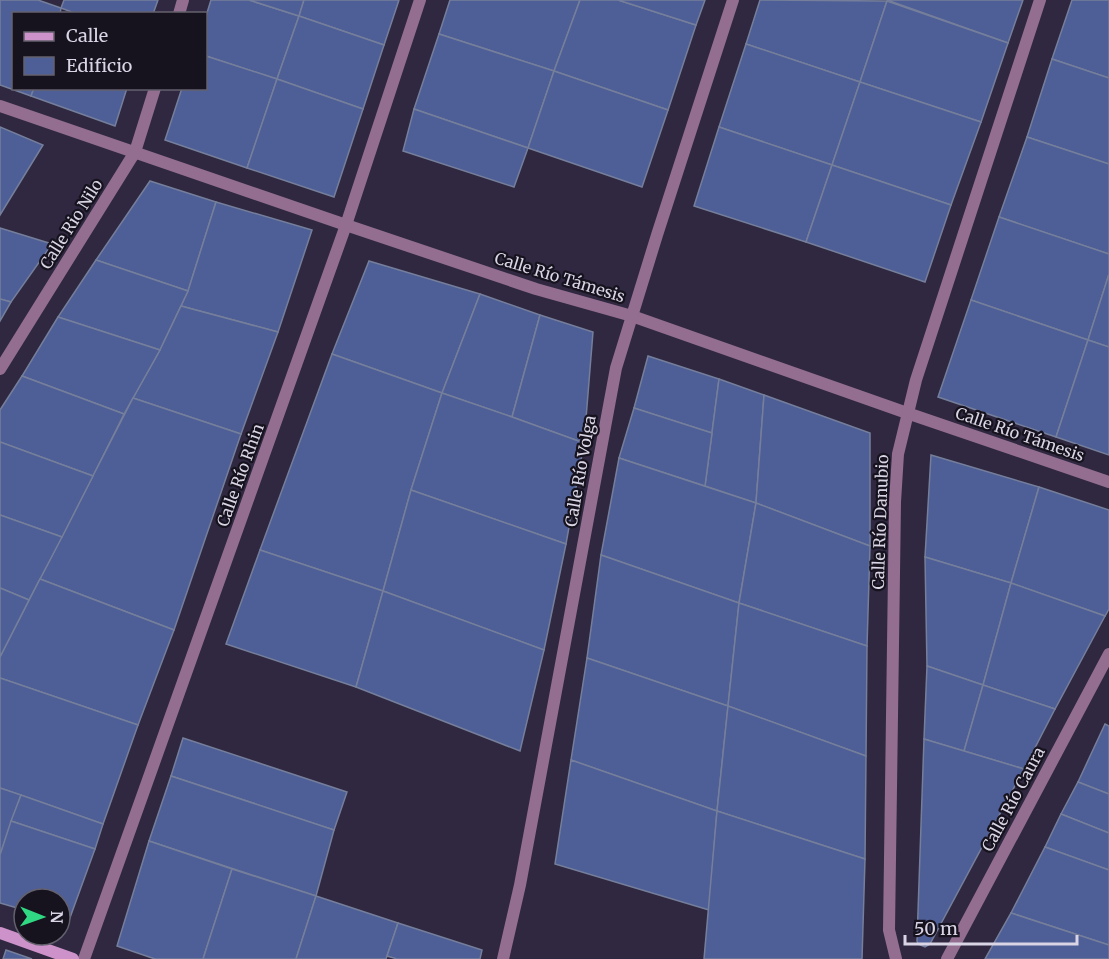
<svg xmlns="http://www.w3.org/2000/svg" width="1109" height="959" font-family="Merriweather,serif">
<style>
.building{fill:#4e5e96;stroke:#757f9b;stroke-width:1.5}
.lines{fill:none;stroke-linecap:round;stroke-linejoin:round}
.street{stroke:#936e91;stroke-width:12}
.secondary{stroke:#cd92ca;stroke-width:12}
.labels{text-anchor:middle;stroke-width:4.5;stroke-linejoin:round;paint-order:stroke}
.street-label{font-size:16px;fill:#dad5e5;stroke:#16131e}
</style>
<rect width="100%" height="100%" fill="#302840"/>
<g class="building">
<polygon points="0,0 38,0 61,8 60,14 14,14 14,88 34,88 31,96 0,85"/>
<polygon points="64,0 158,0 153,14 77,14 61,8"/>
<polygon points="211,0 249,0 299,16 277,79 206,56 206,16"/>
<polygon points="249,0 304,0 299,16"/>
<polygon points="304,0 399,0 384,45 299,16"/>
<polygon points="450,0 580,0 554,71 439,34"/>
<polygon points="580,0 618,0 696,25 668,110 554,71"/>
<polygon points="618,0 705,0 696,25"/>
<polygon points="760,0 887,1 860,82 746,44"/>
<polygon points="887,0 1023,0 1008,43"/>
<polygon points="1072,0 1109,0 1109,78 1052,59"/>
<polygon points="887,1 1008,43 981,122 860,82"/>
<polygon points="299,16 384,45 363,109 277,79"/>
<polygon points="439,34 554,71 528,148 414,109"/>
<polygon points="746,44 860,82 832,165 719,127"/>
<polygon points="206,56 277,79 247,168 165,140 182,88 206,88"/>
<polygon points="1052,59 1109,78 1109,164 1027,137"/>
<polygon points="554,71 668,110 642,187 528,148"/>
<polygon points="277,79 363,109 334,197 247,168"/>
<polygon points="860,82 981,122 951,205 832,165"/>
<polygon points="34,88 127,88 115,126 31,96"/>
<polygon points="414,109 528,148 514,187 403,151"/>
<polygon points="0,127 43,145 0,215"/>
<polygon points="719,127 832,165 806,242 694,206"/>
<polygon points="1027,137 1109,164 1109,254 999,217"/>
<polygon points="832,165 951,205 925,282 806,242"/>
<polygon points="150,181 216,202 188,291 96,260"/>
<polygon points="216,202 312,230 278,332 181,306 188,291"/>
<polygon points="999,217 1109,254 1109,274 1088,340 971,300"/>
<polygon points="0,228 52,244 11,302 0,299"/>
<polygon points="96,260 188,291 160,350 58,317"/>
<polygon points="369,261 480,294 442,393 332,354"/>
<polygon points="1109,274 1109,347 1088,340"/>
<polygon points="480,294 540,315 512,417 442,393"/>
<polygon points="0,299 11,302 0,321"/>
<polygon points="971,300 1088,340 1056,437 938,397"/>
<polygon points="181,306 278,332 241,434 133,398 160,350"/>
<polygon points="540,315 593,332 584,443 512,417"/>
<polygon points="58,317 160,350 124,414 22,376"/>
<polygon points="1088,340 1109,347 1109,455 1056,437"/>
<polygon points="332,354 442,393 411,490 383,591 260,550"/>
<polygon points="648,356 719,379 712,433 634,408"/>
<polygon points="22,376 124,414 93,476 0,442 0,410"/>
<polygon points="719,379 764,395 756,503 705,486"/>
<polygon points="442,393 512,417 584,443 566,544 411,490"/>
<polygon points="764,395 870,433 870,546 756,503"/>
<polygon points="133,398 241,434 174,630 40,579"/>
<polygon points="634,408 712,433 705,486 619,458"/>
<polygon points="0,442 93,476 62,537 0,515"/>
<polygon points="931,455 1039,487 1011,583 925,557"/>
<polygon points="619,458 756,503 739,603 601,555"/>
<polygon points="1039,487 1109,510 1109,609 1105,616 1011,583"/>
<polygon points="411,490 566,544 544,650 383,591"/>
<polygon points="756,503 870,546 867,646 739,603"/>
<polygon points="0,515 62,537 29,600 0,588"/>
<polygon points="260,550 383,591 356,687 226,644"/>
<polygon points="601,555 739,603 728,706 587,658"/>
<polygon points="925,557 1011,583 983,685 927,666"/>
<polygon points="40,579 174,630 138,725 0,678 0,657"/>
<polygon points="1011,583 1105,616 1055,709 983,685"/>
<polygon points="0,588 29,600 0,657"/>
<polygon points="383,591 544,650 520,751 356,687"/>
<polygon points="739,603 867,646 866,756 728,706"/>
<polygon points="587,658 728,706 717,811 571,760"/>
<polygon points="927,666 983,685 964,751 924,739"/>
<polygon points="0,678 138,725 103,824 0,788"/>
<polygon points="983,685 1055,709 1024,769 964,751"/>
<polygon points="728,706 866,756 865,859 717,811"/>
<polygon points="1105,724 1109,726 1109,794 1078,782"/>
<polygon points="183,738 347,792 334,830 171,776"/>
<polygon points="924,739 1024,769 930,944 925,947 918,944 917,941"/>
<polygon points="571,760 717,811 709,910 555,864"/>
<polygon points="171,776 334,830 316,896 149,841"/>
<polygon points="1078,782 1109,794 1109,833 1061,814"/>
<polygon points="0,788 21,795 0,855"/>
<polygon points="21,795 103,824 95,849 11,821"/>
<polygon points="717,811 865,859 862,959 704,959"/>
<polygon points="1061,814 1109,833 1109,870 1045,847"/>
<polygon points="11,821 95,849 68,923 60,921 60,899 24,899 24,910 0,903 0,855"/>
<polygon points="149,841 232,869 203,959 155,959 117,946"/>
<polygon points="1045,847 1109,870 1109,945 1011,913"/>
<polygon points="232,869 316,896 296,959 203,959"/>
<polygon points="316,896 398,923 386,959 296,959"/>
<polygon points="1011,913 1109,945 1109,959 985,959"/>
<polygon points="398,923 482,950 480,959 397,959 387,956"/>
<polygon points="6,950 32,959 3,959"/>
</g>
<g class="lines">
<g class="street">
<polyline points="179,14 183,0"/>
<polyline points="0,106 346,225 536,289 632,316 907,413 1109,482"/>
<polyline points="0,369 135,152 155,88"/>
<polyline points="84,959 346,225 420,0"/>
<polyline points="503,959 520,885 616,368 657,235 733,0"/>
<polyline points="896,959 889,930 895,502 898,454 916,380 1040,0"/>
<polyline points="947,959 1109,654"/>
</g>
<polyline class="secondary" points="0,933 73,959"/>
</g>
<g class="labels">
<g class="street-label">
<text transform="translate(71 224) rotate(-58)" y="6">Calle Rio Nilo</text>
<text transform="translate(560 277) rotate(17)" y="6">Calle Río Támesis</text>
<text transform="translate(1020 434) rotate(19)" y="6">Calle Río Támesis</text>
<text transform="translate(580 471) rotate(-80)" y="6">Calle Río Volga</text>
<text transform="translate(240 475) rotate(-70)" y="6">Calle Río Rhin</text>
<text transform="translate(880 522) rotate(-88)" y="6">Calle Río Danubio</text>
<text transform="translate(1013 799) rotate(-62)" y="6">Calle Río Caura</text>
</g>
</g>
<rect x="12" y="12" width="195" height="78" fill="#16131e" stroke="#64616e" stroke-width="1.5"/>
<rect x="24" y="32" width="30" height="9" fill="#cd92ca" stroke="#64616e" stroke-width="1.5"/>
<text x="66" y="42" font-size="18" fill="#dad5e5">Calle</text>
<rect x="24" y="57" width="30" height="18" fill="#4e5e96" stroke="#64616e" stroke-width="1.5"/>
<text x="66" y="72" font-size="18" fill="#dad5e5">Edificio</text>
<g transform="translate(42 917) rotate(91)"><circle r="28" fill="#16131e" stroke="#64616e" stroke-width="1.5"/>
<path d="M0-4.5L10 22L0 15L-10 22Z" fill="#30d883"/>
<text y="-9" font-size="16" font-weight="bold" text-anchor="middle" fill="#dad5e5">N</text>
</g>
<path d="M905 935v9h172v-9" fill="none" stroke="#dad5e5" stroke-width="3"/>
<text x="914" y="935" font-size="18" fill="#dad5e5" stroke="#16131e" stroke-width="4.5" paint-order="stroke">50 m</text>
</svg>
